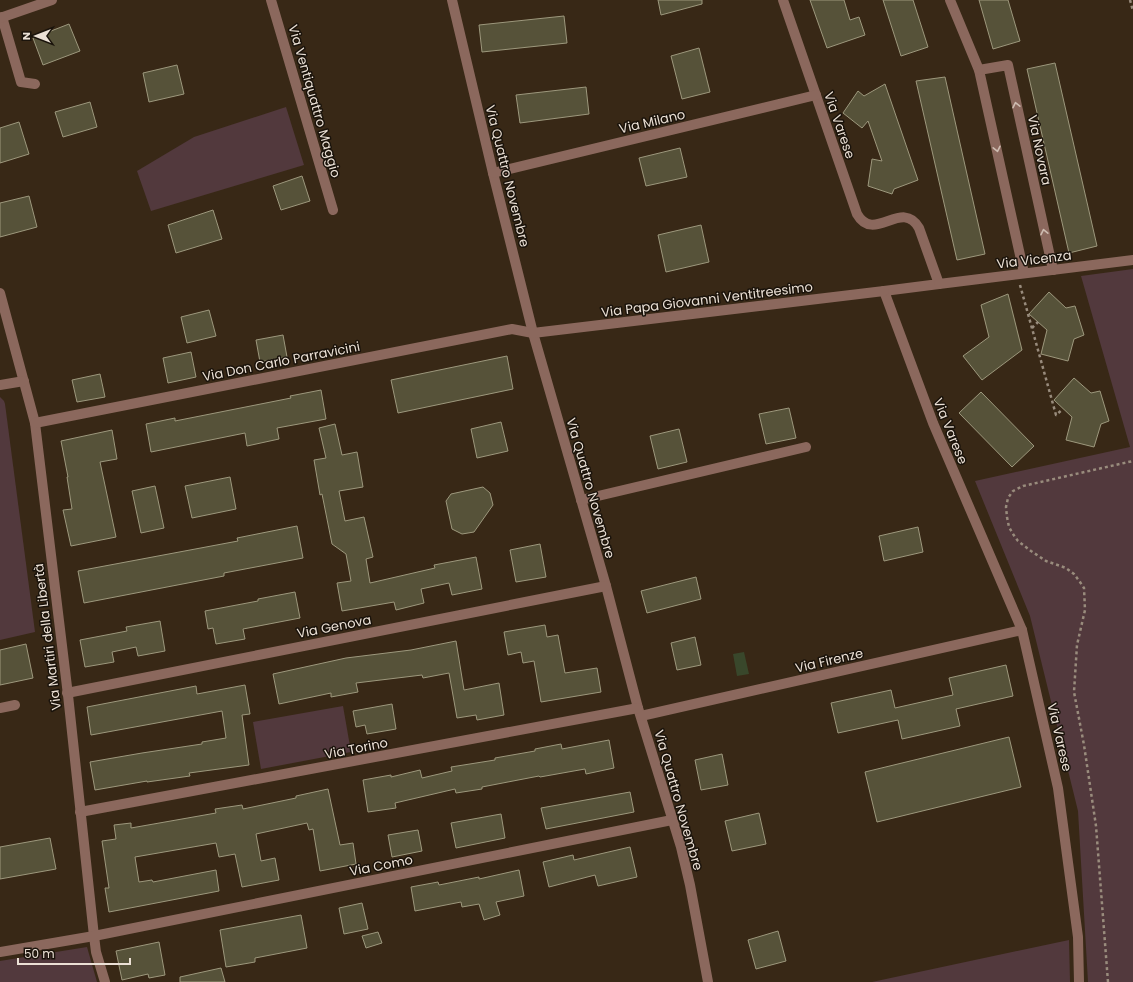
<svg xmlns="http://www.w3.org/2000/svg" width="1133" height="982" font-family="Poppins,sans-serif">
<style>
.green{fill:#52393d}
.water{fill:#39472b}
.building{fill:#565239;stroke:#9d987d}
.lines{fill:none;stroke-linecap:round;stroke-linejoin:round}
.path{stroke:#998c7d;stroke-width:2.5;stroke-dasharray:3 3;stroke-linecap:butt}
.minor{stroke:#8b685d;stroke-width:10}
.oneway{stroke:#cebcb1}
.labels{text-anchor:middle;stroke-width:3;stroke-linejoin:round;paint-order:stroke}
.street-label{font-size:13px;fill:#ebe0d5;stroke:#1a130b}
</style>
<rect width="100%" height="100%" fill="#382816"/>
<g class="green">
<polygon points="286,107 304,165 151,211 137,171 194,137"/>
<polygon points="1133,269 1133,982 1088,982 1078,811 1030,616 975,481 1130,447 1081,276"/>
<polygon points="0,397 4,401 5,404 35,632 0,640"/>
<polygon points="343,706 351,752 261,769 253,722"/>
<polygon points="1069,940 1070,982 872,982"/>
<polygon points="87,947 97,982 0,982 0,961"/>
</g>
<polygon class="water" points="744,652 749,674 737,676 733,654"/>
<g class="building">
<polygon points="658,0 702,0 702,4 661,15"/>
<polygon points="810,0 844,0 850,20 859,17 865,35 827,48"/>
<polygon points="883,0 913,0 928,47 901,56"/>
<polygon points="979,0 1008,0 1020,41 993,49"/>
<polygon points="564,16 567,43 482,52 479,25"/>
<polygon points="69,24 80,51 43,65 33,38"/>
<polygon points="699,48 710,92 682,99 671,56"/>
<polygon points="1055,63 1097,246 1069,253 1027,69"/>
<polygon points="177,65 184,94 149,102 143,73"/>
<polygon points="945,77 985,254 957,260 916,81"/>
<polygon points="885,84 918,180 894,189 892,194 868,186 872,159 882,161 868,121 862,128 843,113 858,91 864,96"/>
<polygon points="586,87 589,114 520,123 516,95"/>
<polygon points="90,102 97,127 63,137 55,112"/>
<polygon points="19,122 29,154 0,163 0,128"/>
<polygon points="680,148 687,177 646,186 639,158"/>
<polygon points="302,176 310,201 281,210 273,186"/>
<polygon points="29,196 37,227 0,237 0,203"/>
<polygon points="213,210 222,239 176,253 168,225"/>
<polygon points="701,225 709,262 666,272 658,235"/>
<polygon points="1049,292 1066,308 1075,306 1084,335 1074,339 1068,361 1041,354 1047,330 1029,314"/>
<polygon points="1008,294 1022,350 982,380 963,356 989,337 981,305"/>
<polygon points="209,310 216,336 187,343 181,317"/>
<polygon points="283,335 287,357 260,362 256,340"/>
<polygon points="191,352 196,377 168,383 163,358"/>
<polygon points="507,356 513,389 398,413 391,380"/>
<polygon points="100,374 105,397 77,402 72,380"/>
<polygon points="1074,378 1091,393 1100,391 1109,421 1101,424 1094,447 1066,440 1072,417 1054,400"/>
<polygon points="321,390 326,419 277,428 279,439 247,446 245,433 151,452 146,424 175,418 175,421 291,398 290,396"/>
<polygon points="981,392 1034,446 1012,467 959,413"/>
<polygon points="789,408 796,438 766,444 759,414"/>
<polygon points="501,422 508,451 477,458 471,429"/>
<polygon points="335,424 342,455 357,452 363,487 339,491 345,521 364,517 373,557 366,559 370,583 435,568 434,565 476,557 482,589 452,595 449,583 421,589 424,603 396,610 394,602 342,611 337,583 351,581 346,554 332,544 322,494 320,495 314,460 326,458 319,428"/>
<polygon points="679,429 687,462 658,469 650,436"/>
<polygon points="112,430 117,459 100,462 116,537 71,546 63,510 72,509 67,477 68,477 61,441"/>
<polygon points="230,477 236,509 192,518 185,486"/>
<polygon points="155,486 164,528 141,533 132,491"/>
<polygon points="483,487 490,493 493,505 474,532 462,534 452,529 446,501 451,494"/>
<polygon points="297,526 303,558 224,573 224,576 84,603 78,571 238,541 237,538"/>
<polygon points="918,527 923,552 884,561 879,536"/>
<polygon points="540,544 546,577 516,582 510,550"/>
<polygon points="696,577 701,599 647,613 641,591"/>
<polygon points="295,592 300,618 243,629 245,639 216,644 213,628 208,629 205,611 258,601 258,599"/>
<polygon points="160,621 165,651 138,656 136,647 112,652 114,662 85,667 80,640 127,631 126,627"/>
<polygon points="545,625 547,637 558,635 565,673 597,668 601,692 541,702 534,661 523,663 521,652 508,655 504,632"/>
<polygon points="695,637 701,665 677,670 671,643"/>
<polygon points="456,641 464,690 499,683 504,715 477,720 476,715 457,718 449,673 423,678 422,675 356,683 358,692 331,697 331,693 279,704 273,674 346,658 411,650"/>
<polygon points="26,644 33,678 0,685 0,650"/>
<polygon points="1006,665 1013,696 956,709 960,726 902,739 898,720 838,733 831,703 891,690 895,708 953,695 949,678"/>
<polygon points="245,685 250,714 242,715 249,765 189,773 190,776 147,782 147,781 95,790 90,762 142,753 202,744 202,742 226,738 222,711 91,735 87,707 196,686 197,694"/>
<polygon points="392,704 396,729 367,734 365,725 356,727 353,711"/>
<polygon points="1009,737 1021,787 877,822 865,772"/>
<polygon points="609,740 614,768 586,774 585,769 540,777 539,776 482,787 482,789 456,793 455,789 395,803 396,808 368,812 363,780 391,775 391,777 420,770 422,778 452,771 451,767 495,760 495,758 535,751 535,749 561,744 562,749"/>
<polygon points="722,754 728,785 701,790 695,760"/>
<polygon points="328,789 340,845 353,843 356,864 320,871 313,829 309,830 307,823 256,834 261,861 275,858 279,880 242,887 235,854 219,857 216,843 135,857 139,882 152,880 153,882 216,870 219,891 109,912 105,888 109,888 102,841 116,839 114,825 131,823 131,828 216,813 215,809 242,805 243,809 296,798 296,796"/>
<polygon points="630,792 634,812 546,829 541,808"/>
<polygon points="759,813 766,844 732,851 725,821"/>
<polygon points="501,814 505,838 456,848 451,823"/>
<polygon points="418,830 422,851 392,857 388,835"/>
<polygon points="50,838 56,869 0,879 0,847"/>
<polygon points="630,847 637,877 598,886 595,875 549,887 543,862 573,855 574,860"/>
<polygon points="519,870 524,896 496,902 500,915 484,920 479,904 462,907 461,902 415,911 411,887 438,882 439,885 479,877 479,879"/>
<polygon points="362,903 368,929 344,934 339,908"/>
<polygon points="301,915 307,948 255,958 255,962 226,967 220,930"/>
<polygon points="778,931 786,961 756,969 748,940"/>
<polygon points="378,932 382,943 366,948 362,936"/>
<polygon points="159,942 165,975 149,978 148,974 122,980 116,951"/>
<polygon points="221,968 225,982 180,982 180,977"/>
</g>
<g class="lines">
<g class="path">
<polyline points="1130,0 1133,11"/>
<polyline points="1020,285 1056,415 1063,409"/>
<polyline points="1032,328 1038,322"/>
<polyline points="1108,982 1096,826 1084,745 1074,692 1077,645 1085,610 1084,588 1080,582 1074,574 1066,568 1046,561 1031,551 1018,541 1013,534 1009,527 1007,517 1006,507 1008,498 1013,491 1023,486 1133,461"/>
</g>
<g class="minor">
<polyline points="271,0 333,210"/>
<polyline points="452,0 493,173 533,333 606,586 638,708 681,847 690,885 708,982"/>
<path d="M783,0L857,214C874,244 902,198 919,228L939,284L884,291L933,423L1022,630L1058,788L1078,937L1079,982"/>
<polyline points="950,0 979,70 1024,273"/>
<polyline points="2,17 21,82 35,84"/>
<polyline points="0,18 52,0"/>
<polyline points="979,70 1008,65 1053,270"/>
<polyline points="493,173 816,95"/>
<polyline points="939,284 1133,260"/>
<polyline points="0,293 35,423 68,695 94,936 96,952 105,982"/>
<polyline points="0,385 24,381"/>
<polyline points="35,423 512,329 533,333 884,291"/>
<polyline points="581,500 806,447"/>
<polyline points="67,693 606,586"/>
<polyline points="0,708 15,705"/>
<polyline points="641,716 1022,630"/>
<polyline points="80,812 638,708"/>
<polyline points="0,952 94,936 672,820"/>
</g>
</g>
<defs><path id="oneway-chevron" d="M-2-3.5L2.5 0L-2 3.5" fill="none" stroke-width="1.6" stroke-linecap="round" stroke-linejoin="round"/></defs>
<g class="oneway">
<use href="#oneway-chevron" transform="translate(1016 105) rotate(-102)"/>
<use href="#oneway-chevron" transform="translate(997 149) rotate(78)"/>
<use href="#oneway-chevron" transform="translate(1044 232) rotate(-102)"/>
</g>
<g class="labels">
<g class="street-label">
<text transform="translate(315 101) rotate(74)" y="5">Via Ventiquattro Maggio</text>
<text transform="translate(652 121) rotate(-13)" y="5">Via Milano</text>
<text transform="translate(840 125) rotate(71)" y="5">Via Varese</text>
<text transform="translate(1040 150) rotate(78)" y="5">Via Novara</text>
<text transform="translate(508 176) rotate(76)" y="5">Via Quattro Novembre</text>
<text transform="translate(1034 259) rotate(-7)" y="5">Via Vicenza</text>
<text transform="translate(707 299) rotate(-7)" y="5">Via Papa Giovanni Ventitreesimo</text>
<text transform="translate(281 361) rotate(-11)" y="5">Via Don Carlo Parravicini</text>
<text transform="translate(951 431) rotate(68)" y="5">Via Varese</text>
<text transform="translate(591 488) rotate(74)" y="5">Via Quattro Novembre</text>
<text transform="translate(334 626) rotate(-11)" y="5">Via Genova</text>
<text transform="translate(47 637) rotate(-97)" y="5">Via Martiri della Libertà</text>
<text transform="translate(829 660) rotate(-13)" y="5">Via Firenze</text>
<text transform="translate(1060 737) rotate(77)" y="5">Via Varese</text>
<text transform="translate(356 748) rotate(-11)" y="5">Via Torino</text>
<text transform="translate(679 800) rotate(74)" y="5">Via Quattro Novembre</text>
<text transform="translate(381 865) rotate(-11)" y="5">Via Como</text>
</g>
</g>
<g transform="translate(36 36) rotate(270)" stroke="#1a130b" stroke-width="3" paint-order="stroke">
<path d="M0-3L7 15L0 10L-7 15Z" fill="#ebe0d5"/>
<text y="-6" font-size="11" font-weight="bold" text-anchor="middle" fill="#ebe0d5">N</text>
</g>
<path d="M18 958v6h112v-6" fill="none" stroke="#ebe0d5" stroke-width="2"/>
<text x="24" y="958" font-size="12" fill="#ebe0d5" stroke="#1a130b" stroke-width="3" paint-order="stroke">50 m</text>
</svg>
